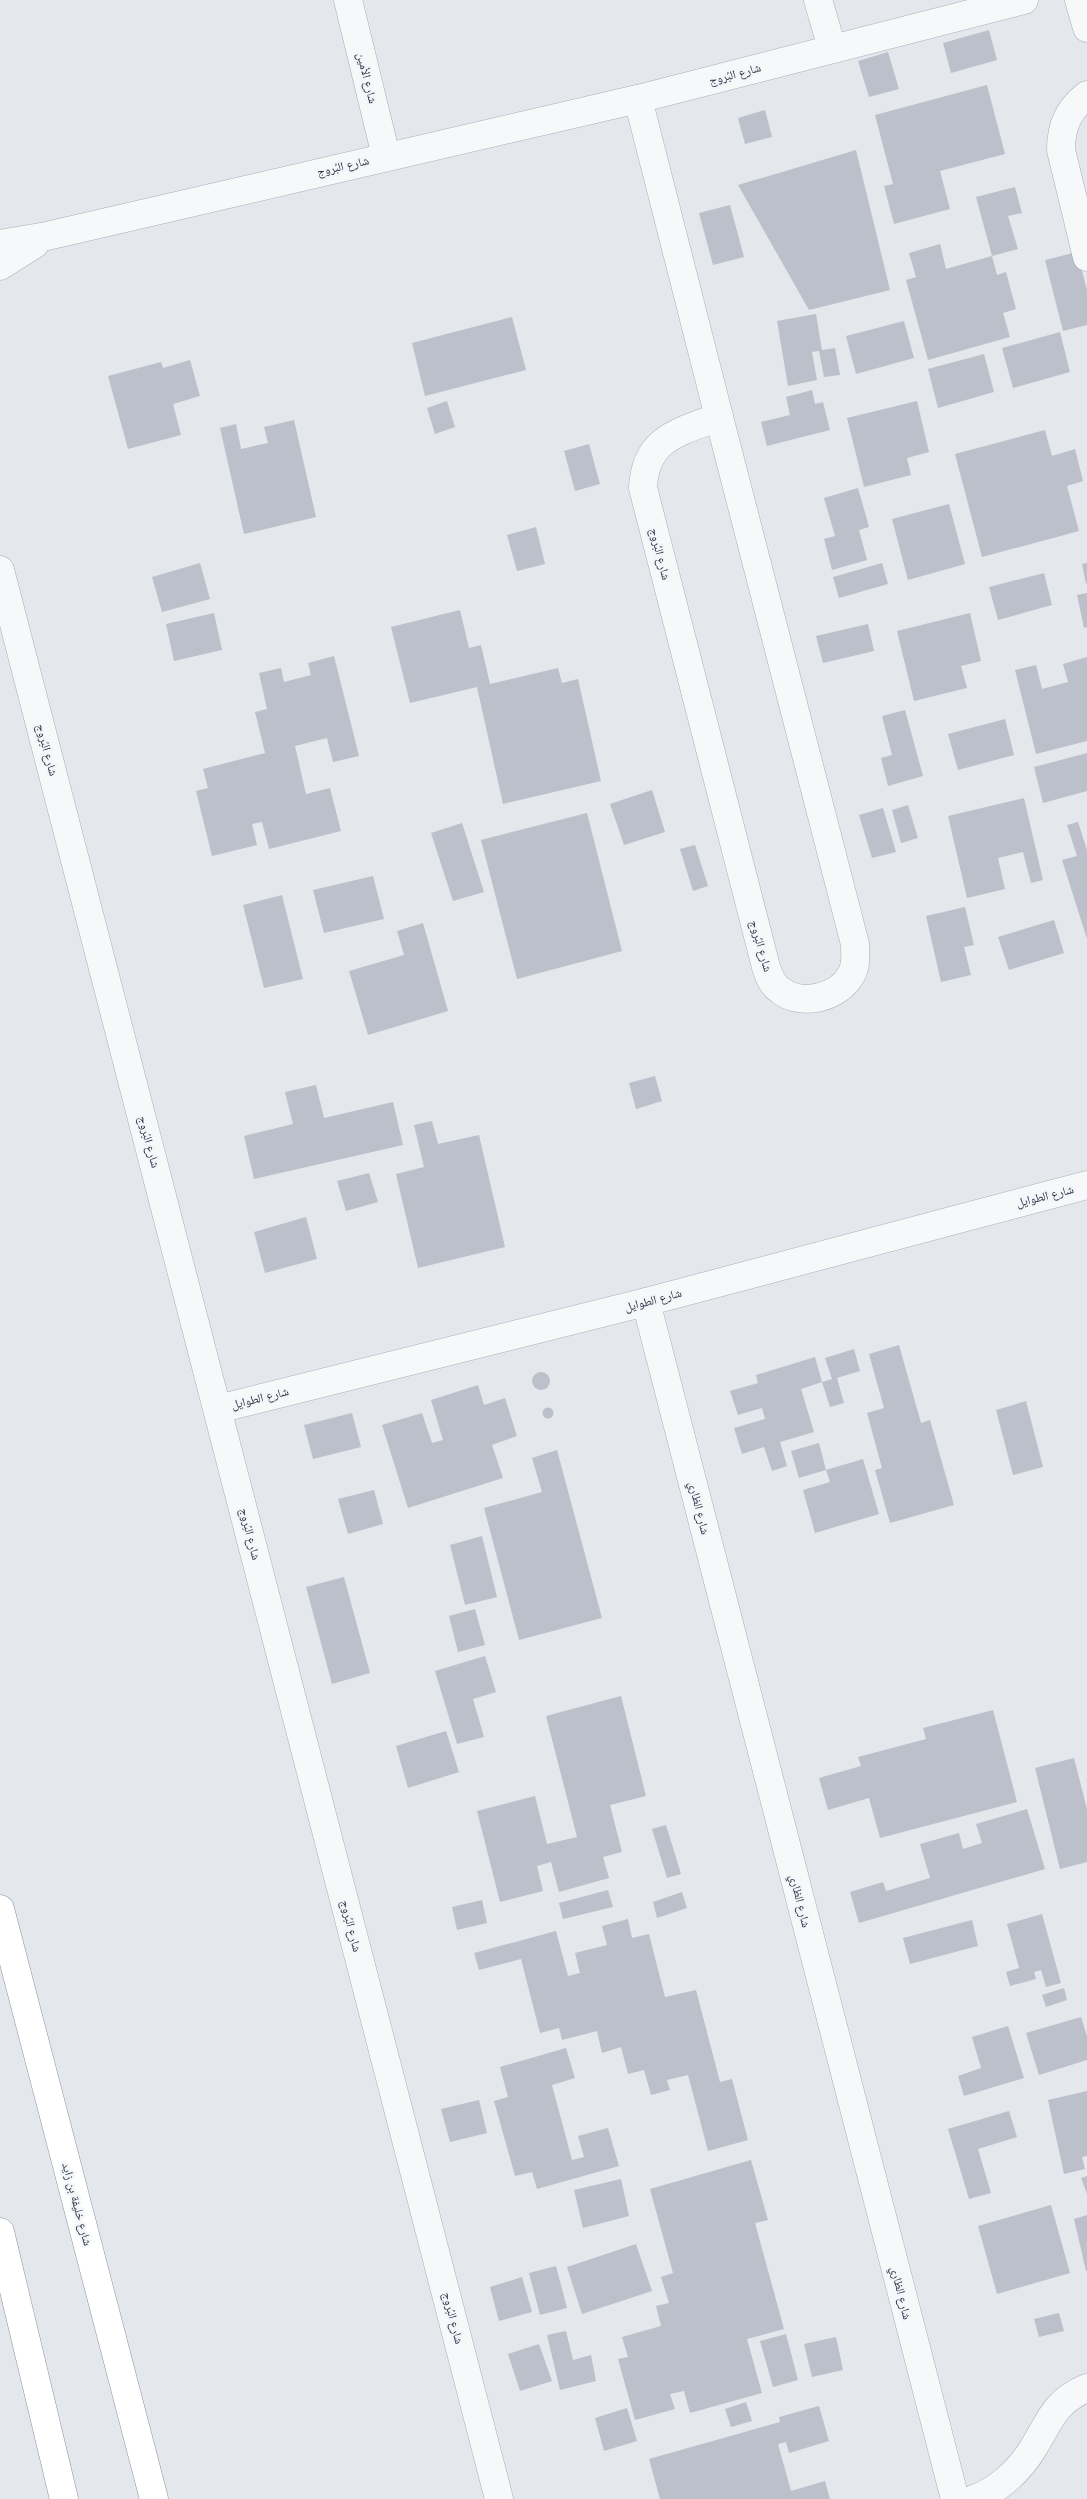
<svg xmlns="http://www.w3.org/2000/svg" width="1087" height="2499" font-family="Helvetica,'Noto Naskh Arabic',sans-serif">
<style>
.building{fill:#bbc0ca}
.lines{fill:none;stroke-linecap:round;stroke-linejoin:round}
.minor-casing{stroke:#a9aeb7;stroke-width:29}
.highway-casing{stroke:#8b94a3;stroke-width:29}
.minor{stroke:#f7f8fa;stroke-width:28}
.highway{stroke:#fff;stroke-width:28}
.labels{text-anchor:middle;stroke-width:5;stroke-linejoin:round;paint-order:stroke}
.street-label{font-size:12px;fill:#2b3445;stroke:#f4f6f9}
</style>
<rect width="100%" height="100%" fill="#e4e7ec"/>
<g class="building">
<polygon points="989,30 997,60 951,73 943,43"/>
<polygon points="888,52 899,89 869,97 858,61"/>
<polygon points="987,85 1005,154 940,171 950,209 894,224 884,186 893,184 875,115"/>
<polygon points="765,110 772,137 745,144 738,118"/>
<polygon points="856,150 890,290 809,310 738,185"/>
<polygon points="1015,187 1022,213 1008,216 1018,249 992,256 997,275 1006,272 1016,309 1003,313 1010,337 928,360 906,280 916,277 909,253 940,244 946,269 992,256 976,197"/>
<polygon points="730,205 744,257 713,265 699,213"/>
<polygon points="1077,252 1087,290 1087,325 1063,331 1045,260"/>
<polygon points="816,314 822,350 835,348 840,375 824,377 819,351 812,352 817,380 788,386 777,321"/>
<polygon points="512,317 526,370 425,396 412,343"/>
<polygon points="904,321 914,358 856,374 846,336"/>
<polygon points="1060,332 1070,372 1013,388 1002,348"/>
<polygon points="984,354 994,392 938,408 928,369"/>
<polygon points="190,360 200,396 173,404 181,435 128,449 108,376 161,362 163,368"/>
<polygon points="812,390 815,404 823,402 830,430 767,446 761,422 790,415 786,397"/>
<polygon points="447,401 455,427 435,434 427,408"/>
<polygon points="917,401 929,452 907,458 911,475 864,487 847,418"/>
<polygon points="294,420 316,517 244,534 220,428 236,424 241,449 268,443 264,427"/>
<polygon points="1045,430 1052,456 1075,449 1083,481 1067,486 1079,531 982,557 955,454"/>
<polygon points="589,444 600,484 575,491 564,451"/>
<polygon points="858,488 869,527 859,530 867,560 832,570 824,539 835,536 824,498"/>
<polygon points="949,504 965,564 908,580 892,519"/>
<polygon points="536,527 545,564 517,571 507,535"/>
<polygon points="200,563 210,599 162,612 152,577"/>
<polygon points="882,563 888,584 839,598 833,577"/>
<polygon points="1087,563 1087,583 1086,584 1082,564"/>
<polygon points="1044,573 1052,605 998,620 989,587"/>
<polygon points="1087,593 1087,627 1084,628 1077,595"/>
<polygon points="460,610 469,648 481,645 490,684 558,668 562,683 578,679 601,781 503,804 477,687 410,703 391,627"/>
<polygon points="214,613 222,650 174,661 166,624"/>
<polygon points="970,613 981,661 961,666 967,688 914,701 897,631"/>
<polygon points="868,624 874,651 823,663 816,636"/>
<polygon points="334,656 359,756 333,762 327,738 295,746 306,794 330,788 341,831 269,849 262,822 252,824 257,845 212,856 196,791 208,788 203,769 265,753 255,712 267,709 259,673 281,668 284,682 311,675 308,663"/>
<polygon points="1087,657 1087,741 1036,754 1015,670 1036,665 1042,689 1068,682 1063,664"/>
<polygon points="905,710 923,776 888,786 881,758 892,755 882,716"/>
<polygon points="1005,719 1014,755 958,770 948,734"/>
<polygon points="1087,753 1087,791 1043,803 1034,767"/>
<polygon points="652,790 665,832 624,845 610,804"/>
<polygon points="1024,798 1043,880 1031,883 1023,852 998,858 1005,889 967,898 948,816"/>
<polygon points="908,805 918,838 901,843 892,810"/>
<polygon points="883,808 896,852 872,858 859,815"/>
<polygon points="587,813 622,951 517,979 481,840"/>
<polygon points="1078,822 1087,850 1087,939 1062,860 1077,856 1067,825"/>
<polygon points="462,823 484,892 453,901 431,833"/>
<polygon points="695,845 708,886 693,891 680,849"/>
<polygon points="373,876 384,919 324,933 313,890"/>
<polygon points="282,895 303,979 264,988 243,905"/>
<polygon points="965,907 974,945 964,947 971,975 941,982 926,916"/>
<polygon points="1054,920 1064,953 1009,970 998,937"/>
<polygon points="423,923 448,1011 368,1035 349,971 404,955 397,931"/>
<polygon points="655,1076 662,1101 636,1109 629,1083"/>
<polygon points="316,1085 324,1118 393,1102 403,1145 254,1179 244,1136 293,1124 285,1092"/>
<polygon points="432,1121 438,1144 479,1135 505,1247 418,1268 396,1174 424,1167 414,1125"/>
<polygon points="369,1173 378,1202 346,1211 337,1181"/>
<polygon points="306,1217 317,1259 265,1273 254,1232"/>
<polygon points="899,1345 921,1423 930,1420 954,1505 890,1523 875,1470 882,1468 867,1413 884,1408 869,1354"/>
<polygon points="854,1349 860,1371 837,1378 844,1403 830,1407 822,1382 832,1379 825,1358"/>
<polygon points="815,1357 822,1382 801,1389 814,1432 780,1442 787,1466 772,1471 764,1447 742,1454 734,1428 765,1419 762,1408 738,1415 730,1391 758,1383 756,1375"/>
<circle cx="541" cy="1381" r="9"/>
<polygon points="478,1385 484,1405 505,1398 517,1436 492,1445 503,1478 408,1508 382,1425 422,1413 432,1443 443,1440 431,1400"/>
<polygon points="1026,1401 1043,1467 1013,1475 996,1410"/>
<circle cx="548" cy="1413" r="5.5"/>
<polygon points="352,1413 361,1447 313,1459 304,1425"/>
<polygon points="819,1443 826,1470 799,1478 791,1451"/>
<polygon points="557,1450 602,1618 519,1640 484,1508 542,1492 532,1458"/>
<polygon points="863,1459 879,1514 815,1533 803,1490 830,1482 826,1470"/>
<polygon points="374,1490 383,1524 348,1534 338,1499"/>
<polygon points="482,1536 497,1597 465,1605 450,1545"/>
<polygon points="344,1577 370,1673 332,1684 306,1587"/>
<polygon points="475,1609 485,1645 458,1652 449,1616"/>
<polygon points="485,1656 496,1692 473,1699 484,1737 457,1744 435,1671"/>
<polygon points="621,1696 646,1796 610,1805 622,1852 603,1857 609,1878 559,1892 551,1862 537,1866 543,1891 500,1902 477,1811 535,1796 547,1844 577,1837 546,1716"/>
<polygon points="993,1710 1017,1802 880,1838 869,1798 828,1810 819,1778 861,1766 858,1757 926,1739 923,1728"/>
<polygon points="446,1731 459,1772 408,1788 396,1746"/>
<polygon points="1074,1758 1087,1809 1087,1862 1060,1869 1035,1768"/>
<polygon points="1027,1809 1045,1869 859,1923 850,1892 883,1882 886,1891 930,1878 920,1844 959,1833 963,1849 982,1843 976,1824"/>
<polygon points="666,1825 681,1874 667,1878 652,1829"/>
<polygon points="608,1890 613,1907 563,1919 559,1903"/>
<polygon points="682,1892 687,1908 657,1918 653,1902"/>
<polygon points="482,1900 487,1923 457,1930 452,1907"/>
<polygon points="1042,1914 1061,1983 1046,1987 1041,1970 1034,1972 1036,1979 1010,1986 1006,1972 1019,1968 1007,1924"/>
<polygon points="628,1919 632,1938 649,1934 665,1997 696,1990 720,2082 732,2079 748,2140 708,2151 688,2075 667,2080 670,2090 651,2095 644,2070 628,2074 621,2047 602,2053 597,2031 562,2040 559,2028 540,2033 521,1959 479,1970 474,1953 556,1931 568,1976 580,1973 575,1953 607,1945 602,1926"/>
<polygon points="972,1920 978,1946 910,1964 903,1938"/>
<polygon points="1064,1988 1067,2000 1046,2007 1042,1995"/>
<polygon points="1081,2017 1087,2036 1087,2060 1039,2075 1026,2033"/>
<polygon points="1008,2026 1024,2078 964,2096 958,2076 981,2068 972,2037"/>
<polygon points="566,2048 575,2078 552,2085 572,2160 584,2157 578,2136 608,2128 619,2166 537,2189 532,2172 515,2176 494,2101 508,2097 500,2067"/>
<polygon points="1087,2091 1087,2156 1082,2157 1085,2169 1064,2174 1048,2100"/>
<polygon points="479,2100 487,2133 450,2142 441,2109"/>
<polygon points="1009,2111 1017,2137 978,2149 991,2193 969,2199 948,2129"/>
<polygon points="751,2160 768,2220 755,2223 784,2329 747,2339 762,2393 690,2413 684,2391 670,2394 675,2409 635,2420 618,2359 628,2357 622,2337 661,2326 656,2306 669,2303 661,2277 673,2273 650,2189"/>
<polygon points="1087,2176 1087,2194 1081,2178"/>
<polygon points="621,2179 629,2216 583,2228 574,2190"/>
<polygon points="1051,2205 1070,2273 997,2294 978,2226"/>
<polygon points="1087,2215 1087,2271 1086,2271 1074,2219"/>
<polygon points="636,2244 652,2291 582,2314 567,2267"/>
<polygon points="556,2266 567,2308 540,2315 529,2273"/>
<polygon points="522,2277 532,2312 499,2321 490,2287"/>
<polygon points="1059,2313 1064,2331 1039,2337 1034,2319"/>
<polygon points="566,2331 573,2360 591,2355 596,2381 560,2390 547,2335"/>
<polygon points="786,2334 798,2380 773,2387 760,2341"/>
<polygon points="836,2337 843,2370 812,2377 804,2344"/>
<polygon points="539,2344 552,2381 520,2391 508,2354"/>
<polygon points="746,2402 752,2421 731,2427 725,2409"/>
<polygon points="819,2406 829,2441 789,2453 786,2442 778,2444 791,2491 825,2481 830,2499 660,2499 649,2459 780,2422 779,2417"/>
<polygon points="627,2408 637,2441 604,2451 595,2418"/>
</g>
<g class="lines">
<defs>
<g id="minor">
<polyline points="348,0 386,156"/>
<polyline points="818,0 832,48"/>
<polyline points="1079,0 1087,28"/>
<path d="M1087,95C1068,110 1061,126 1061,150L1087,257"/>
<polyline points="638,99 719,417"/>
<polyline points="0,244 47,236 638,99 1024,0"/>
<polyline points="0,266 35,244"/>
<path d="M719,417L855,944C855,955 857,965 851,975C838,998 801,1007 780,990C772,985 769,976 766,967L643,488C645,438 679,432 719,417Z"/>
<polyline points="0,570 499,2499"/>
<polyline points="646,1302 955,2499"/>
<polyline points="218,1409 646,1302 1087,1185"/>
<path d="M974,2499C997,2491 1019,2471 1032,2450C1050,2422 1053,2402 1087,2388"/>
</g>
<g id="highway">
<polyline points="0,1909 154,2499"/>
<polyline points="0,2232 64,2499"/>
</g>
</defs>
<use href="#minor" class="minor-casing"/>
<use href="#highway" class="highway-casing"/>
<use href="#minor" class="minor"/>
<use href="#highway" class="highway"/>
</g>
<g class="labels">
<g class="street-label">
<text transform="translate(735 74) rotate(-15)" y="4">شارع البُروج</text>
<text transform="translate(367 78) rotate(76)" y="4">شارع الأمين</text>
<text transform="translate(343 166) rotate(-13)" y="4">شارع البُروج</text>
<text transform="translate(660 554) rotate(76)" y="4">شارع البُروج</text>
<text transform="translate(47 750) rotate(75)" y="4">شارع البُروج</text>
<text transform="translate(761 946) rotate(74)" y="4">شارع البُروج</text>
<text transform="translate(149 1142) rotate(75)" y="4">شارع البُروج</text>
<text transform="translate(1045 1196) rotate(-14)" y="4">شارع الطوايل</text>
<text transform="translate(653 1300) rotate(-15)" y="4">شارع الطوايل</text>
<text transform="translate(260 1398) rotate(-14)" y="4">شارع الطوايل</text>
<text transform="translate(699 1508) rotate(76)" y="4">شارع الظاري</text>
<text transform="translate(250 1534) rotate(76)" y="4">شارع البُروج</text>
<text transform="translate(800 1901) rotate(76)" y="4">شارع الظاري</text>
<text transform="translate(351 1926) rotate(76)" y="4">شارع البُروج</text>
<text transform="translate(77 2204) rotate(75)" y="4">شارع خليفة بن زايد</text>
<text transform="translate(901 2293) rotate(76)" y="4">شارع الظاري</text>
<text transform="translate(453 2318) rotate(76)" y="4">شارع البُروج</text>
</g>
</g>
</svg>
